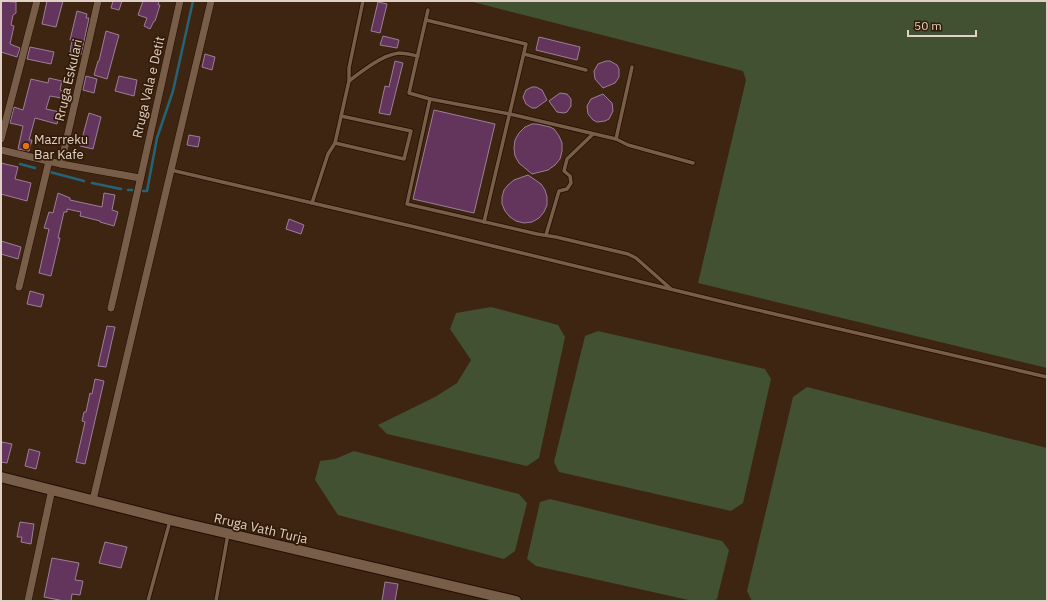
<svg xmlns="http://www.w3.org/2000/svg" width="1048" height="602" font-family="'IBM Plex Sans',sans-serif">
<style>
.green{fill:#425131}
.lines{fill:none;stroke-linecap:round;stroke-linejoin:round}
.stream{stroke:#256476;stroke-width:2.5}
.building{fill:#63355d;stroke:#9c7f97}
.lane-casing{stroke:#230d00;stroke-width:5}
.street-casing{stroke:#230d00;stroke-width:8}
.secondary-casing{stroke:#230d00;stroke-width:12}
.lane{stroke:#785d48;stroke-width:3.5}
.street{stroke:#785d48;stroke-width:7}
.secondary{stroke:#785d48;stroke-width:10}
.food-dot{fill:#e8710a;stroke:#321b07;stroke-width:1.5}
.labels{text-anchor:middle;stroke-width:3.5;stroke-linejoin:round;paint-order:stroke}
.street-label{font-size:13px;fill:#e0d0c5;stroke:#321b07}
.poi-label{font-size:13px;fill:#e0d0c5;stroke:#321b07;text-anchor:start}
</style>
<rect width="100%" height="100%" fill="#3d2511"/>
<g class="green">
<polygon points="469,1 1047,1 1047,368 698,283 746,80 743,71"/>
<polygon points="491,307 558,325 565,337 539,458 527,466 387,434 378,425 435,397 457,383 471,360 450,329 456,313"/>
<polygon points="598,331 765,369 771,379 743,503 731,511 559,472 554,462 585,336"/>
<polygon points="807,387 1047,448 1047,601 752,601 747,591 793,397"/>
<polygon points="354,451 519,494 527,503 515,551 504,559 338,515 315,480 320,461 335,459"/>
<polygon points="550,499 722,541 729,550 717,599 713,601 693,601 536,566 527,559 540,502"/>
</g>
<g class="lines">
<g class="stream">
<polyline points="20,164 35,168"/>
<polyline points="50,172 84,181"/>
<polyline points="92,183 121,189"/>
<polyline points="128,190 132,190"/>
<polyline points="143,191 147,191 157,138 173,91 193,1"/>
</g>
</g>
<g class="building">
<polygon points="1,1 16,2 16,13 13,15 11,25 14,26 10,44 20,48 17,57 1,52"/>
<polygon points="47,1 63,1 56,27 42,24"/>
<polygon points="113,1 122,1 119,10 111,8"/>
<polygon points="143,1 159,1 158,5 160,5 155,21 154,21 150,29 144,26 147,18 138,15"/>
<polygon points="378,2 387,4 380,33 371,31"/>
<polygon points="77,11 87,14 86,18 89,18 81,55 70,52 72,40 70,40"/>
<polygon points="106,31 119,35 107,79 94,75 98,61 99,61"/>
<polygon points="383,36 399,40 397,48 380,45"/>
<polygon points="539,37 580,47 577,60 536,50"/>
<polygon points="30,47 54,52 51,64 27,59"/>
<polygon points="205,54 215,57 212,70 202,67"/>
<polygon points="395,61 403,63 390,115 379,113 385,86 389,87"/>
<polygon points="606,61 610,61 617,65 619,69 619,77 615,83 603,88 595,79 594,71 598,64"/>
<polygon points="86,76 97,79 94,93 83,90"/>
<polygon points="119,76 137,80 134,96 115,91"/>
<polygon points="49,78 62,81 60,90 63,91 61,98 50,96 46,109 60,112 57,124 35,118 29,140 32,140 29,151 18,149 23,126 10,123 14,107 23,110 31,79 48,83"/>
<polygon points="532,87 536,87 542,90 547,100 536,108 532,108 526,104 523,97 526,90"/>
<polygon points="560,93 567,94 571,99 571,106 567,112 564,113 557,112 549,101"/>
<polygon points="603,94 612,103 613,111 609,119 605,121 597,122 593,120 588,114 587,106 591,99"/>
<polygon points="434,110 495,124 474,213 413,199"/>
<polygon points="89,113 101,117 93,149 80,146"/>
<polygon points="532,124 537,124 550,127 554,129 559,136 562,143 562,151 560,159 555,165 548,170 532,174 519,163 515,156 514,148 515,140 519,133 525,127"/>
<polygon points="189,135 200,137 198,147 187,145"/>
<polygon points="1,163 18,167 15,179 31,183 27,201 1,194"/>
<polygon points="528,175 541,184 545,190 547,197 547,205 544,212 539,218 532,222 524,223 516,221 510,217 505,211 502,204 502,197 504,190 508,185 514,180"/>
<polygon points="58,193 70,198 70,200 102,207 104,193 115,195 112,210 118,212 114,226 100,222 100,221 80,216 81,212 67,209 67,212 64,212 58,238 60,238 51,276 39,273 49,229 44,228 49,212 53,213"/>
<polygon points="289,219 304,225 301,234 286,229"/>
<polygon points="1,241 21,247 18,259 1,254"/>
<polygon points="30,291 44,295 41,307 27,304"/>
<polygon points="107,326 115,327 106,367 98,366"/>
<polygon points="95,379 104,381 85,464 76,462 85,422 82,421 84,412 86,412 90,393 92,394"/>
<polygon points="2,442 12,444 7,463 1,462 1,448"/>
<polygon points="29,449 40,452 36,469 25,466"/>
<polygon points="20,522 34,524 31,544 21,542 22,537 17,537"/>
<polygon points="105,542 127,547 121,568 99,563"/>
<polygon points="52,558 79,563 75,580 83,581 80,595 72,594 71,601 64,601 44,597"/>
<polygon points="385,582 398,584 395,601 382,601"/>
</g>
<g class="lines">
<defs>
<g id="lane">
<polyline points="428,10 409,93 430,99"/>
<polyline points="426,20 526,44 484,222"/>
<polyline points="524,54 586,70"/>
<path d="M349,81C362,71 382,55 399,53C405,53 412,55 418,56"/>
<polyline points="616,139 632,67"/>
<polyline points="335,143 404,159 411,131 341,116"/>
<polyline points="171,170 415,227 740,306 1047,377"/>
<polyline points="312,203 328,154 335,143 349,81 349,68 363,1"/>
<polyline points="546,235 559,191 567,189 571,183 570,176 564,171 567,159 593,134"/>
<polyline points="671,289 636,258 628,254 556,237 537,234 407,204 430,99 510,114 616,139 628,145 693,163"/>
<polyline points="148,601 170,521"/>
<polyline points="216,601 228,534"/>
</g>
<g id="street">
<polyline points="1,139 37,1"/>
<polyline points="1,150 61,164 140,178"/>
<polyline points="61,164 98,1"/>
<polyline points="19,287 49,161"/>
<path d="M111,308C135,206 157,103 180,1"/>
<polyline points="93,500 211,1"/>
<polyline points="28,601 52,489"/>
</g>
<polyline id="secondary" points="1,477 170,520 516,601"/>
</defs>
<use href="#lane" class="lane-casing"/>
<use href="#street" class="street-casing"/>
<use href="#secondary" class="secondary-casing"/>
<use href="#lane" class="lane"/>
<use href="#street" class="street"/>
<use href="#secondary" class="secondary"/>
</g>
<circle class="food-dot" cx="26" cy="146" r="4"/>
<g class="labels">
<g class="street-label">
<text transform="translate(68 80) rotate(-77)" y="5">Rruga Eskulari</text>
<text transform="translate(148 87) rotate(-77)" y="5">Rruga Vala e Detit</text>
<text transform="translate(261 528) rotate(13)" y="5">Rruga Vath Turja</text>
</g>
<g class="poi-label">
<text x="34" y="144">Mazrreku<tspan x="34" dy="15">Bar Kafe</tspan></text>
</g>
</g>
<rect width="1048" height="602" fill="none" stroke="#e0d0c5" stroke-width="4"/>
<path d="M908 30v6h68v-6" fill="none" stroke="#e0d0c5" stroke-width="2"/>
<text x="914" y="30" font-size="12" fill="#e0d0c5" stroke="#321b07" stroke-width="3" paint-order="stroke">50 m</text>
</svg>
